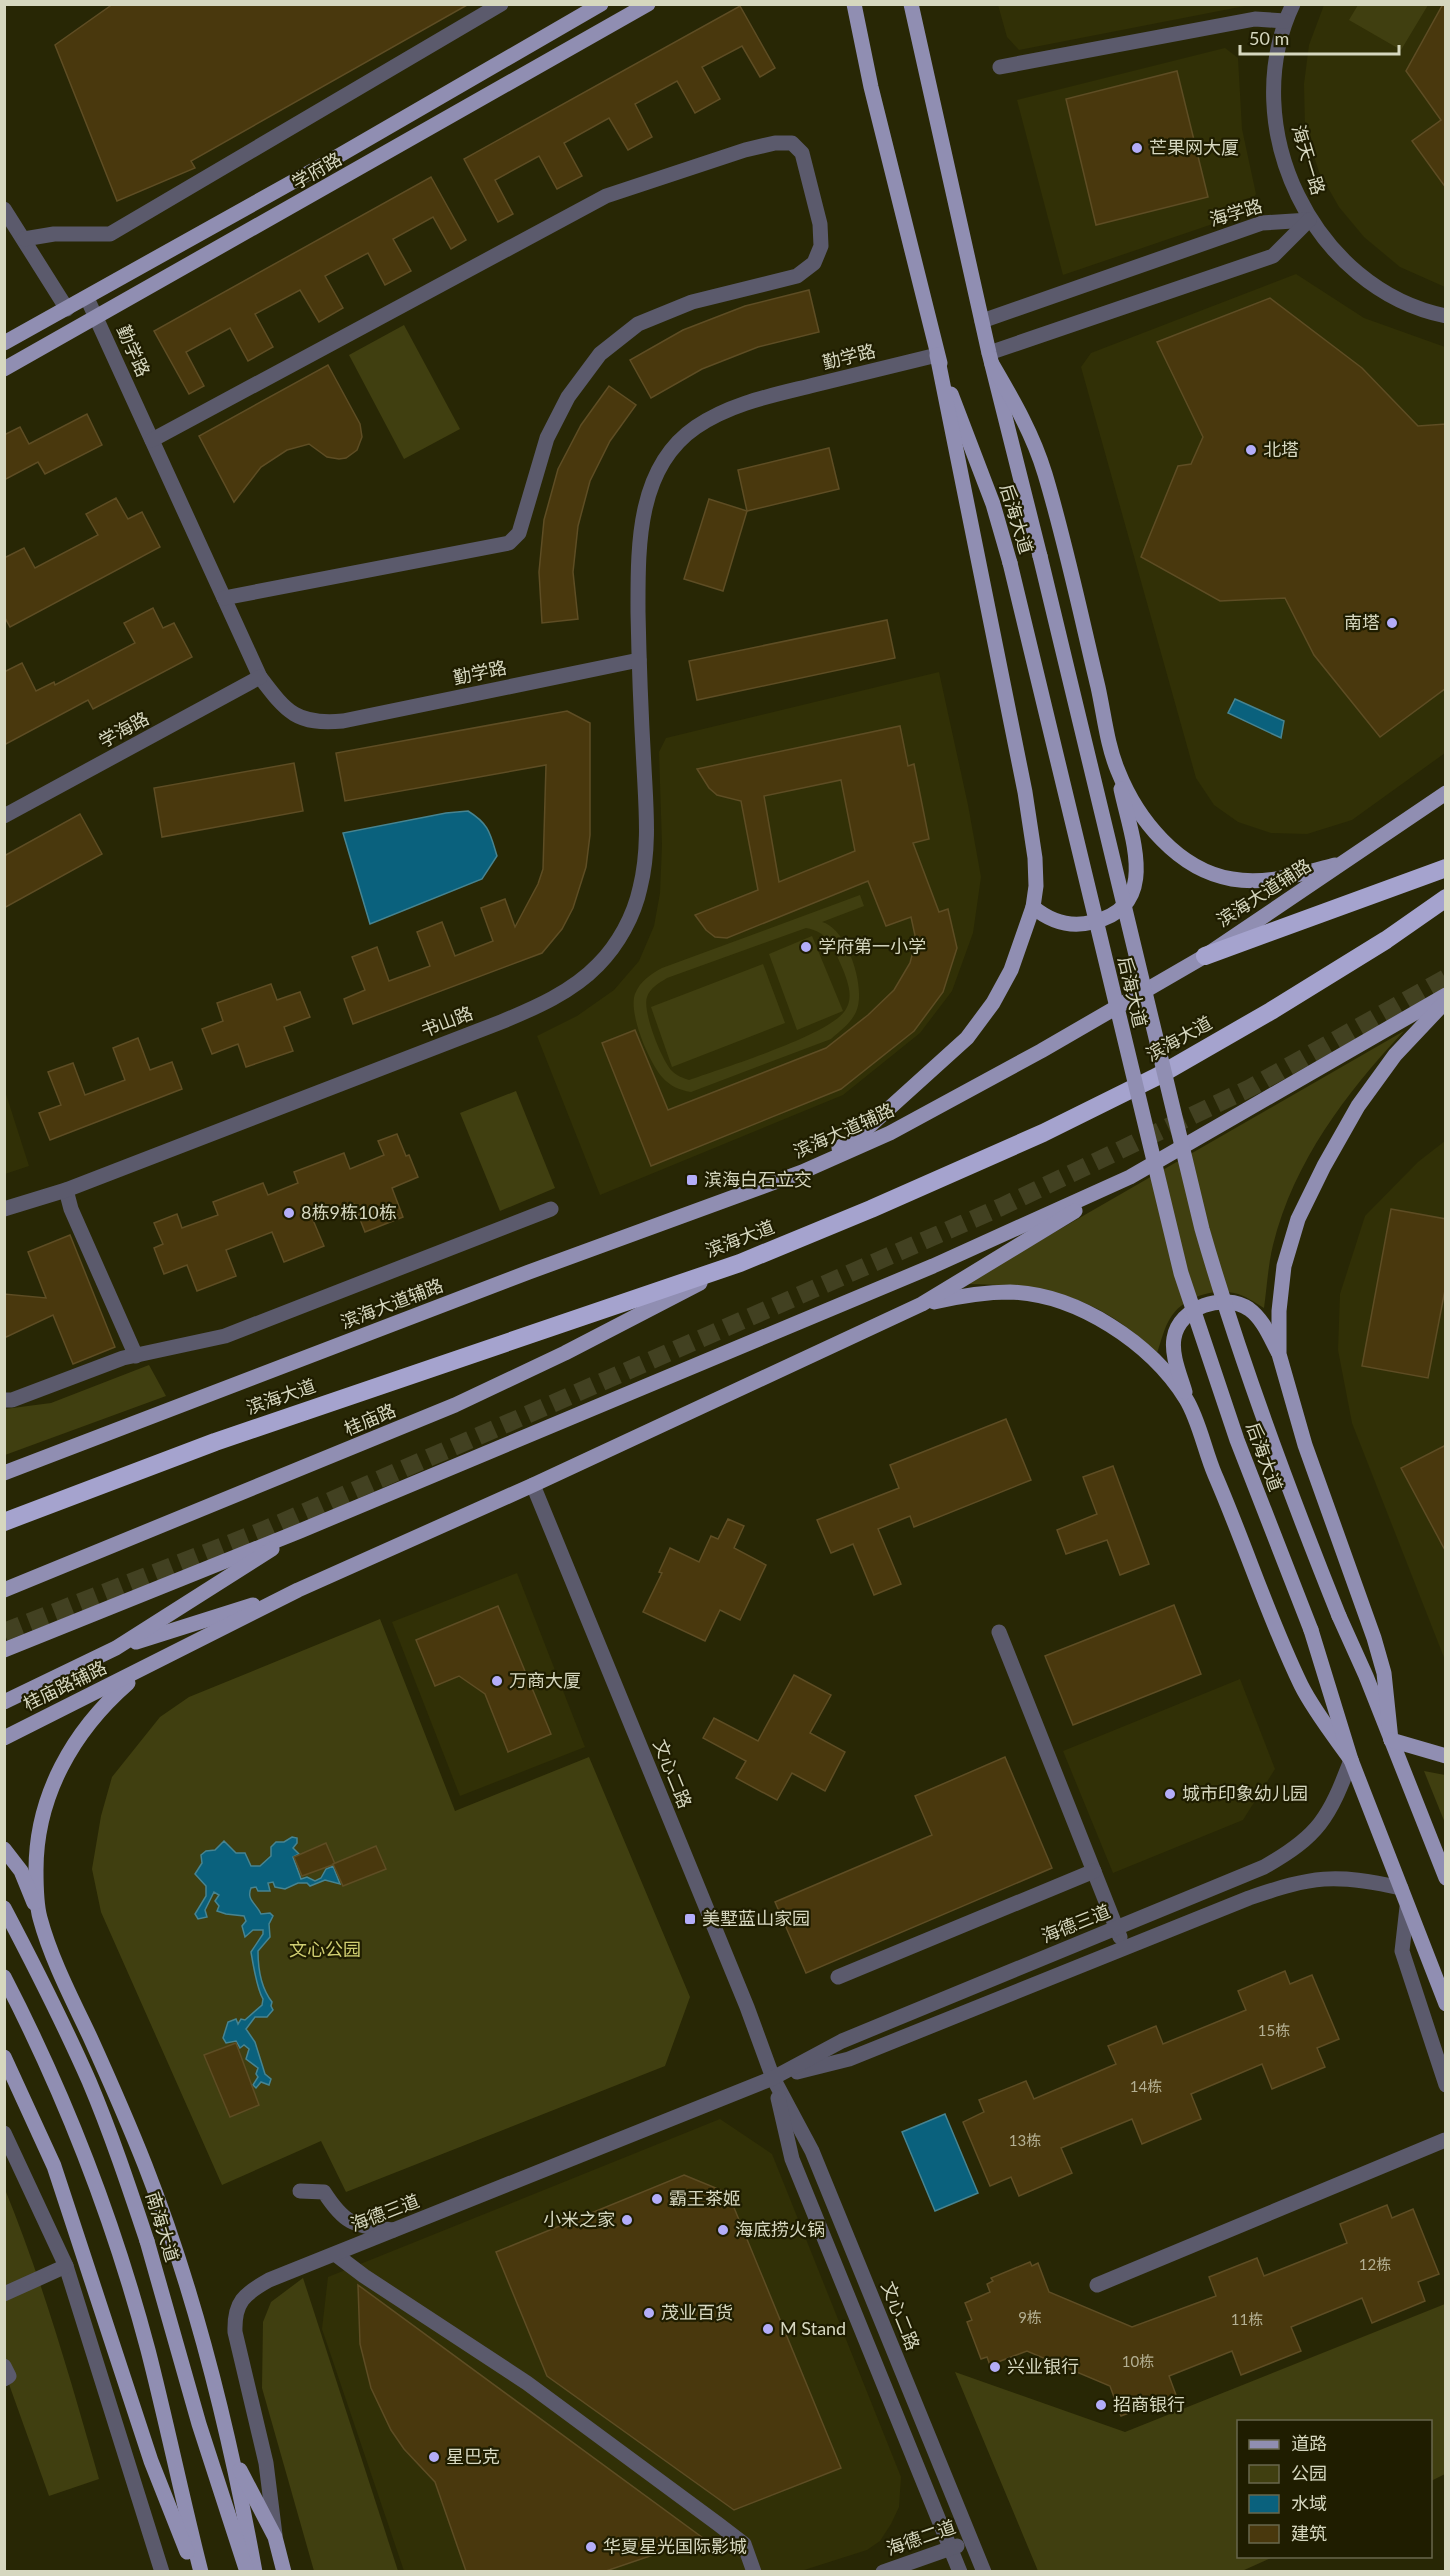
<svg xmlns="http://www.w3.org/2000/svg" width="1450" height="2576" font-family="Lato,'Noto Sans SC',sans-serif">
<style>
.built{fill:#313006}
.green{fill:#403f10;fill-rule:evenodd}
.water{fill:#0a617d;stroke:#478491;stroke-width:1.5}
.building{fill:#49380d;stroke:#5e4d24;stroke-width:1.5;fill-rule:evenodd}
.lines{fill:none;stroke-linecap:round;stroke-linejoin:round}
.highway-tunnel{stroke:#424121;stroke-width:18;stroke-dasharray:18 9;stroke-linecap:butt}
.minor{stroke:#5b5a6c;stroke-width:15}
.major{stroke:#908eb2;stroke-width:15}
.highway{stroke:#a5a3ce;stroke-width:18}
.major-bridge{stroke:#908eb2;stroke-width:15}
.poi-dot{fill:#b3adf9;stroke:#1f1d00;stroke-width:2}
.labels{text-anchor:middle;stroke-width:4.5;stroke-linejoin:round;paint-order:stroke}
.number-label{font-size:15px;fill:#b3af92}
.poi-label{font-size:18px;fill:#d6d7bf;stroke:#1f1d00;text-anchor:start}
.street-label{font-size:18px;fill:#d6d7bf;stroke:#1f1d00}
.park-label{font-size:18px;fill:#d1cf72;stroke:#1f1d00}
</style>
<rect width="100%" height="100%" fill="#282705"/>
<g class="built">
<polygon points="998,5 998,4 1250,5 1019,50 1007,37"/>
<polygon points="1324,5 1445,5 1445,287 1400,267 1364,237 1339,207 1319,172 1305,128 1304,84 1309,45"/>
<polygon points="1225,48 1238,58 1242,129 1256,194 1242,214 1063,275 1017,100"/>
<polygon points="1296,274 1364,318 1445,347 1445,753 1352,820 1307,834 1271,833 1238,822 1214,805 1196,778 1081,367 1091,353"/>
<polygon points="939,672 968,805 981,877 973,933 952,991 920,1033 843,1095 600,1195 537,1036 577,1016 614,990 639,961 654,926 660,893 662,845 659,752 666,738"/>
<polygon points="5,1091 29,1166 5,1174 4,1174"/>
<polygon points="1445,1141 1445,1660 1352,1423 1338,1350 1340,1294 1365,1216 1418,1162"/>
<polygon points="517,1573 585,1747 460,1796 392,1622"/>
<polygon points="1240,1679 1275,1769 1243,1820 1113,1873 1063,1751"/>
<polygon points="720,2119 772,2154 901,2477 899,2507 891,2524 880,2541 867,2550 801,2571 404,2571 322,2329 328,2277"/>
</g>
<g class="green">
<polygon points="1358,5 1358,4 1428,5 1401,50 1349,20"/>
<polygon points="404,325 460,429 404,459 349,355"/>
<path d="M860,895L864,906L822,922C847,928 867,989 856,1012C851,1023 840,1031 831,1039L691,1092C679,1090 670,1086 662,1077C649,1062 628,1013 635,994C640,981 651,974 662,968ZM806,928C828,932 833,946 841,965C847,979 854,996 846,1009C832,1035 721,1068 689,1080C683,1078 677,1076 672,1071C662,1061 642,1011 647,997C650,988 659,983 667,978Z"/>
<polygon points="812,936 843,1011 797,1030 769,954"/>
<polygon points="763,964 785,1023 672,1067 651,1007"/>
<path d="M1404,1031C1346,1093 1294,1161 1273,1245C1268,1265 1267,1287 1264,1308C1255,1303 1245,1295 1234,1293C1212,1288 1183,1298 1171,1317C1164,1327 1161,1342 1157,1353C1097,1295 1047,1285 965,1284Z"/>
<polygon points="516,1091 555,1188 500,1211 460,1113"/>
<polygon points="149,1365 166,1396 5,1455 5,1409 51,1403"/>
<polygon points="380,1619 455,1811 589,1757 690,1997 665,2066 346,2192 321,2141 222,2185 101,1912 92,1869 101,1816 112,1777 160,1717 189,1697"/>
<polygon points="1424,1771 1445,1775 1445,1823"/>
<path d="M4,2187C43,2282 71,2381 99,2479L49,2496L5,2373Z"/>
<polygon points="303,2278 398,2571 314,2571 262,2388 263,2322 271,2302"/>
<polygon points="1445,2304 1445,2474 1431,2481 1430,2422 1238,2422 1238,2556 1273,2557 1242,2571 1038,2571 955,2372 1125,2432"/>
</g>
<g class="water">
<polygon points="1235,699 1284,721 1281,738 1228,713"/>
<path d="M468,811C489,824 490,833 497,856L482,879L370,924L343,833L446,813Z"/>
<path d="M292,1837L297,1838V1843L293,1848L299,1854L293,1857L301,1879L307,1877L315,1881L321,1878L326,1869L333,1866L340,1884L325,1880L310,1886L307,1883H298L285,1889L275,1887L273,1882L268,1883L270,1891H258L256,1887L251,1888C246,1900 256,1903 261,1914L270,1913L273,1916L269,1924L270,1937L258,1951C258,1969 261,1988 272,2002L271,2006L273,2010L267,2017H255L246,2029L255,2042L265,2074L271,2079L269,2085L261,2082L256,2088L253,2085L258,2077L256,2074L258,2068L246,2059L249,2049L244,2045L240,2048L236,2041L226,2043L223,2038L228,2022L236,2019L238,2024L241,2019L245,2020L262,2005L263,1999C257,1989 253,1964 251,1952L263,1934V1930H253L245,1937L242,1926L246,1921L244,1916L226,1914L217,1911L219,1906L215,1901L219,1895L214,1892L205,1910L207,1917L198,1919L195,1914L206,1896V1886L195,1874L202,1863L201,1855L206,1851L215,1850L224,1841L236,1853H245L251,1866H260L271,1856V1847L276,1842H284Z"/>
<polygon points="945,2114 978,2193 935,2211 902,2132"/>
</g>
<g class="building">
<polygon points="113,4 469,4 191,161 195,168 117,201 55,45"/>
<polygon points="1443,4 1446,4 1446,188 1412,141 1441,120 1406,71"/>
<polygon points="740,6 775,68 760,77 742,46 702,67 720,99 695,113 677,81 635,104 652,137 628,150 609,118 564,143 582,176 557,189 539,156 495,180 513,214 498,222 464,159"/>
<polygon points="1177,71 1208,197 1096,225 1066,99"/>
<polygon points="431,177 466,240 451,249 433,217 393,239 411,271 385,285 368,253 325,276 343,308 319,322 300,290 255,314 273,347 248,361 230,328 186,352 204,386 189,394 154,331"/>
<polygon points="809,290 819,332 758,347 702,369 651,398 630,360 683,330 745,306"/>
<polygon points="1270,298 1362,368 1418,426 1446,424 1446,688 1380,737 1314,655 1285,598 1220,601 1141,557 1178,466 1191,464 1203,437 1157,342"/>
<polygon points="328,365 360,424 362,437 357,450 346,458 339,459 327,457 309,444 287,450 261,467 234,502 199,436"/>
<polygon points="609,386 636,405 610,441 590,481 578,526 573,572 578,619 542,623 539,572 544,520 558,469 581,425"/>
<polygon points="87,414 102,445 45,474 38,462 4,480 4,435 20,427 29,444"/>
<polygon points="829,448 839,489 747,511 738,470"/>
<polygon points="116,498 128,519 142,512 160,547 10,627 4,616 4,558 24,548 35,568 98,535 86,514"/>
<polygon points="709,499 747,511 723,591 684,579"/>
<polygon points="153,608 163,628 174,623 192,657 93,709 88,700 4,745 4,672 22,663 36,691 54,682 55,685 135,643 124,623"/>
<polygon points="887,620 895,658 697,700 689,661"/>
<polygon points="567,711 590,723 590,835 586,867 573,908 562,929 542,953 353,1024 344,999 365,990 352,957 377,947 389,981 430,966 417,932 442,922 455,956 493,941 481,908 505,899 515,927 538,884 543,869 546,765 345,801 336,753"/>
<path d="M900,726L908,766L914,764L929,839L913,843L939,912L948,909L957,948L943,992L914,1031L841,1089L651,1166L602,1043L635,1030L668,1110L826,1048L868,1015L894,990L910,963L916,940L911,917L886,926L868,881L727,938L715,937L706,930L695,915L758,890L741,801L717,795L709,788L697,769ZM841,780L855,851L779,882L764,796Z"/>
<polygon points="294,763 303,811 162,837 154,788"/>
<polygon points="80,814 102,854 4,908 4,856"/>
<polygon points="271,984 277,1000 300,992 310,1017 284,1027 293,1051 246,1067 238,1044 212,1054 202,1029 223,1021 217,1003"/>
<polygon points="138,1038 150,1070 172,1062 182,1089 50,1140 39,1113 61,1105 48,1072 73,1063 85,1095 125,1080 113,1048"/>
<polygon points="397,1134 406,1156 409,1155 418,1177 392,1188 403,1217 365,1232 354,1204 313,1220 324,1246 284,1262 272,1232 226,1250 236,1276 197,1291 187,1265 164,1274 154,1248 163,1244 154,1223 177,1214 182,1228 218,1215 213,1202 263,1183 268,1195 298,1183 294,1172 344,1153 350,1169 384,1155 378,1141"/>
<polygon points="1391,1209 1446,1219 1446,1285 1428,1378 1362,1366"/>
<polygon points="70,1235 115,1347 73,1364 53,1315 4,1338 4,1294 46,1298 28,1252"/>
<polygon points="1006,1419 1031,1480 914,1527 910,1516 878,1529 901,1584 874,1595 853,1544 831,1553 817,1520 899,1488 890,1465"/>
<polygon points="1446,1445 1446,1552 1401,1468"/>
<polygon points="1113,1466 1149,1564 1120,1575 1107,1540 1066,1554 1057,1530 1097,1514 1083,1477"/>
<polygon points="728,1519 744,1526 734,1548 766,1565 740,1620 720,1610 705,1641 643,1612 662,1573 659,1572 670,1548 699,1562 711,1536 718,1539"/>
<polygon points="1174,1605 1201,1674 1073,1725 1045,1656"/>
<polygon points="498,1606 551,1734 508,1752 485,1694 459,1676 435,1686 416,1640"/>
<polygon points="794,1675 831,1695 810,1733 845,1752 825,1791 792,1773 777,1800 736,1778 746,1761 703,1738 714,1718 758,1741"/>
<polygon points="1005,1757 1052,1868 806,1973 775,1902 932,1835 915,1796"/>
<polygon points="326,1843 335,1864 302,1876 294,1857"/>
<polygon points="376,1846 386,1869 343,1886 333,1864"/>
<polygon points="1285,1971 1290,1984 1312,1975 1339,2039 1317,2048 1325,2067 1272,2089 1262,2064 1191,2094 1201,2119 1142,2144 1132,2119 1061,2148 1072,2173 1019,2196 1011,2177 990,2186 963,2122 984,2112 979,2100 1026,2081 1034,2099 1116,2064 1108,2046 1156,2026 1163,2044 1246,2010 1238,1991"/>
<polygon points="236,2043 259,2105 230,2117 204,2055"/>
<polygon points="684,2175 728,2193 841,2468 734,2510 547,2376 496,2252"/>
<polygon points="1387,2205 1392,2218 1413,2209 1439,2274 1418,2282 1425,2301 1372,2323 1362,2298 1291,2327 1301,2351 1241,2375 1232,2351 1169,2376 1176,2395 1121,2416 1110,2386 1027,2351 990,2365 987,2357 981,2359 967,2322 972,2320 965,2303 990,2292 987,2284 993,2281 991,2278 1030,2262 1032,2266 1038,2263 1049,2292 1132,2327 1216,2296 1209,2277 1257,2258 1264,2276 1347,2243 1340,2224"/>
<polygon points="358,2285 703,2538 606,2571 466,2571 435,2482 404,2449 391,2430 371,2388 360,2344"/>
</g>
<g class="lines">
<polyline class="highway-tunnel" points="4,1632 264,1530 1001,1207 1250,1088 1446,978"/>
<g class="minor">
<path d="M1293,4C1235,126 1313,289 1446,316"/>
<polyline points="1000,67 1255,19 1285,21"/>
<polyline points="4,209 67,309"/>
<polyline points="24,239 54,234 110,234 501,4"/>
<path d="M87,298L260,677C287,713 297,725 343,721L639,660"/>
<polyline points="982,321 1262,223 1309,220"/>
<polyline points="989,353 1273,256 1309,220"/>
<polyline points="152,440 606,196 745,150 775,143 792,143 802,153 820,224 821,246 814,263 797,276 692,302 638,324 600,354 568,397 547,438 519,533 509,543 224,598"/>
<polyline points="4,816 260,677"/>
<polyline points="66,1190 71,1209 136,1356"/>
<path d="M4,1209L66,1190L501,1022C535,1008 572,992 598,965C618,945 634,916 640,888C650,849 646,807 644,767C641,715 639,664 638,612C638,548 636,468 696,427C731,403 774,395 814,385C855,375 896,365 937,355"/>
<polyline points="4,1400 12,1400 123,1358 225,1336 551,1209"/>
<polyline points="533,1485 747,2007 773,2078 812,2151 984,2572"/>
<polyline points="999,1632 1120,1937"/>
<polyline points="1407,1907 1402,1951 1446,2085"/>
<polyline points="838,1977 1094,1871"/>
<path d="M797,2072L849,2059L1249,1898C1313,1876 1334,1873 1401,1888"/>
<polyline points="778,2098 792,2159 960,2572"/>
<polyline points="4,2133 66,2266 162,2572"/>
<path d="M300,2191L324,2192C346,2226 354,2225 393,2230"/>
<polyline points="335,2254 364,2276 527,2383 718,2524 744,2544 754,2572"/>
<polyline points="1097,2285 1445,2140"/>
<polyline points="4,2294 66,2266"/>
<polyline points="4,2366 9,2376 4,2379"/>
<path d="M275,2535L266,2463L235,2332C234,2302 244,2294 269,2280L773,2078L842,2041L1264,1867C1319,1836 1329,1818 1351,1760"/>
<polyline points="883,2572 957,2546"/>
</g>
<g class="major">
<polyline points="854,4 871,87 940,363"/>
<polyline points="911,4 989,353 1040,556"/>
<polyline points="4,343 321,166 601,4"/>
<path d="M992,364C1013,400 1033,434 1045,474C1066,544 1081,616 1098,687C1104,714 1107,745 1118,771C1137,819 1178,870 1232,879C1267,885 1301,874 1335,865"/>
<polyline points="4,369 648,4"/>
<polyline points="951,394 993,504 1010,563"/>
<path d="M1033,907C1051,922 1070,928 1093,922C1161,906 1131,837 1121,789"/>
<polyline points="839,1148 863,1132 967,1038 993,1003 1011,970 1033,907 1036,886 1035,858 1025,792 937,355"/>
<path d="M934,1302C960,1296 984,1292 1010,1292C1077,1294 1151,1343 1186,1399C1199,1420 1205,1452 1215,1475C1245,1544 1268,1617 1301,1685C1314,1711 1334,1736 1351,1760"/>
<path d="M1185,1392C1180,1375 1171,1355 1174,1338C1179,1307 1224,1292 1249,1309C1263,1319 1270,1337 1278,1352"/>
<polyline points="4,1473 529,1272 802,1172 890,1133 1041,1051 1205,956 1446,793"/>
<polyline points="4,1590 455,1405 565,1353 700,1283"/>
<polyline points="1339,1616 1366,1676 1446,1878"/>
<polyline points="1311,1630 1351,1760 1446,2004"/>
<polyline points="136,1642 253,1605"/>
<polyline points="4,1650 300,1531 933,1266 1130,1177 1446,995"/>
<path d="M128,1683C73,1731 36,1796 36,1870C36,1885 36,1904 40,1918C51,1959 72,1999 90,2037C109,2079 128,2122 145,2165C196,2295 230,2434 255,2572"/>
<polyline points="4,1702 116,1648 272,1549"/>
<polyline points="4,1738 298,1590 533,1485 922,1304 1075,1211"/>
<polyline points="1391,1740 1384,1673 1374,1638 1305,1445 1279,1354 1279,1311 1284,1266 1298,1219 1324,1166 1358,1106 1395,1055 1446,1001"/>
<polyline points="1391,1740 1446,1756"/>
<polyline points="4,1849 21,1871 34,1903"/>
<path d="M4,1977C65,2095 114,2222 148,2350C167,2424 182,2498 201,2572"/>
<polyline points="4,2057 54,2166 151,2461 187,2552"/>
<polyline points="147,2241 199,2424 247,2572"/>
<polyline points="240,2470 275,2537 284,2572"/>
</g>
<g class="highway">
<polyline points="1205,956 1446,868"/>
<polyline points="4,1522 215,1442 740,1263 871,1209 1043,1133 1158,1076 1271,1011 1386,940 1446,898"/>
</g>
<g class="major-bridge">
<path d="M1040,556L1202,1229C1240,1361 1288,1489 1339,1616"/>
<polyline points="1010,563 1181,1273 1237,1440 1311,1630"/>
<path d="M4,1908C34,1965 63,2022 89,2081C111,2133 129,2187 147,2241"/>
</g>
</g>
<g class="poi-dot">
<circle cx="1137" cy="148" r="6"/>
<circle cx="1251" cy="450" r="6"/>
<circle cx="1392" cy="623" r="6"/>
<circle cx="806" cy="947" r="6"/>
<rect x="686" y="1174" width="12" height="12" rx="3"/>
<circle cx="289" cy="1213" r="6"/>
<circle cx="497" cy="1681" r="6"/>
<circle cx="1170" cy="1794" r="6"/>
<rect x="684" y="1913" width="12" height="12" rx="3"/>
<circle cx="657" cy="2199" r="6"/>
<circle cx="627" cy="2220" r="6"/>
<circle cx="723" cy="2230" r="6"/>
<circle cx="649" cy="2313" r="6"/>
<circle cx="768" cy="2329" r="6"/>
<circle cx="995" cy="2367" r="6"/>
<circle cx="1101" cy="2405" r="6"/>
<circle cx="434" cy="2457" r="6"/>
<circle cx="591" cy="2547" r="6"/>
</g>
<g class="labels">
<g class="number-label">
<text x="1274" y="2036">15栋</text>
<text x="1146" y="2092">14栋</text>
<text x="1025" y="2146">13栋</text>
<text x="1375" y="2270">12栋</text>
<text x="1030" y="2323">9栋</text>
<text x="1247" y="2325">11栋</text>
<text x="1138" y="2367">10栋</text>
</g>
<g class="poi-label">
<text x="1149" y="154">芒果网大厦</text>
<text x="1263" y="456">北塔</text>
<text x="1380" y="629" text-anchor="end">南塔</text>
<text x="818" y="953">学府第一小学</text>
<text x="704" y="1186">滨海白石立交</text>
<text x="301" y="1219">8栋9栋10栋</text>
<text x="509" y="1687">万商大厦</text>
<text x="1182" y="1800">城市印象幼儿园</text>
<text x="702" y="1925">美墅蓝山家园</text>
<text x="669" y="2205">霸王茶姬</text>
<text x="615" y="2226" text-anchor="end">小米之家</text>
<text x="735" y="2236">海底捞火锅</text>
<text x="661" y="2319">茂业百货</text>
<text x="780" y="2335">M Stand</text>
<text x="1007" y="2373">兴业银行</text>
<text x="1113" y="2411">招商银行</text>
<text x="446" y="2463">星巴克</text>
<text x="603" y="2553">华夏星光国际影城</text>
</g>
<g class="street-label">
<text transform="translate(1308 160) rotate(73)" y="6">海天一路</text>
<text transform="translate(317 171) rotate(-30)" y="6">学府路</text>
<text transform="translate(1236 213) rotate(-16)" y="6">海学路</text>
<text transform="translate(133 351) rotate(66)" y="6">勤学路</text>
<text transform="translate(849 357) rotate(-14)" y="6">勤学路</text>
<text transform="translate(1016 519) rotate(73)" y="6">后海大道</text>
<text transform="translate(480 673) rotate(-12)" y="6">勤学路</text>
<text transform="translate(124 730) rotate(-29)" y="6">学海路</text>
<text transform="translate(1264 893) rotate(-33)" y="6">滨海大道辅路</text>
<text transform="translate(1132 992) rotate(77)" y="6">后海大道</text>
<text transform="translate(447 1022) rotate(-21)" y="6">书山路</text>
<text transform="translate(1179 1039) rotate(-29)" y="6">滨海大道</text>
<text transform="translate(844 1131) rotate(-24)" y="6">滨海大道辅路</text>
<text transform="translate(740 1239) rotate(-21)" y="6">滨海大道</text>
<text transform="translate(392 1304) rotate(-21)" y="6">滨海大道辅路</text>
<text transform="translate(281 1397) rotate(-19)" y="6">滨海大道</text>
<text transform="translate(370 1420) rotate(-23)" y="6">桂庙路</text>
<text transform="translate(1264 1457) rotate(70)" y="6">后海大道</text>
<text transform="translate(65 1686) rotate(-26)" y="6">桂庙路辅路</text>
<text transform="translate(672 1774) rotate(68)" y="6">文心二路</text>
<text transform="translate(1076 1924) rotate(-22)" y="6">海德三道</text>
<text transform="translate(385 2213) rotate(-21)" y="6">海德三道</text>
<text transform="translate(162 2227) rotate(73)" y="6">南海大道</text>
<text transform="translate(900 2316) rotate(68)" y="6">文心二路</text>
<text transform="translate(921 2538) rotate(-19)" y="6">海德二道</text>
</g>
<g class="park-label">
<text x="325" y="1956">文心公园</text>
</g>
</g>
<rect width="1450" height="2576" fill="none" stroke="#d6d7bf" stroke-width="12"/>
<rect x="1237" y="2420" width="195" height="138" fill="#1f1d00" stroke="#68674c" stroke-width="1.5"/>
<rect x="1249" y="2440" width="30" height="9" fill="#908eb2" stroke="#68674c" stroke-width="1.5"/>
<text x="1291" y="2450" font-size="18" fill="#d6d7bf">道路</text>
<rect x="1249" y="2465" width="30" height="18" fill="#403f10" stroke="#68674c" stroke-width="1.5"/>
<text x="1291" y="2480" font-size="18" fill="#d6d7bf">公园</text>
<rect x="1249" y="2495" width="30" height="18" fill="#0a617d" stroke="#68674c" stroke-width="1.5"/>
<text x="1291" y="2510" font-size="18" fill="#d6d7bf">水域</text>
<rect x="1249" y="2525" width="30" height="18" fill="#49380d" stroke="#68674c" stroke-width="1.5"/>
<text x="1291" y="2540" font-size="18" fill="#d6d7bf">建筑</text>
<path d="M1240 45v9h159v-9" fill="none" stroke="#d6d7bf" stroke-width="3"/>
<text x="1249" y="45" font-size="18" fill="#d6d7bf" stroke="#1f1d00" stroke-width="4.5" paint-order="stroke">50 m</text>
</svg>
